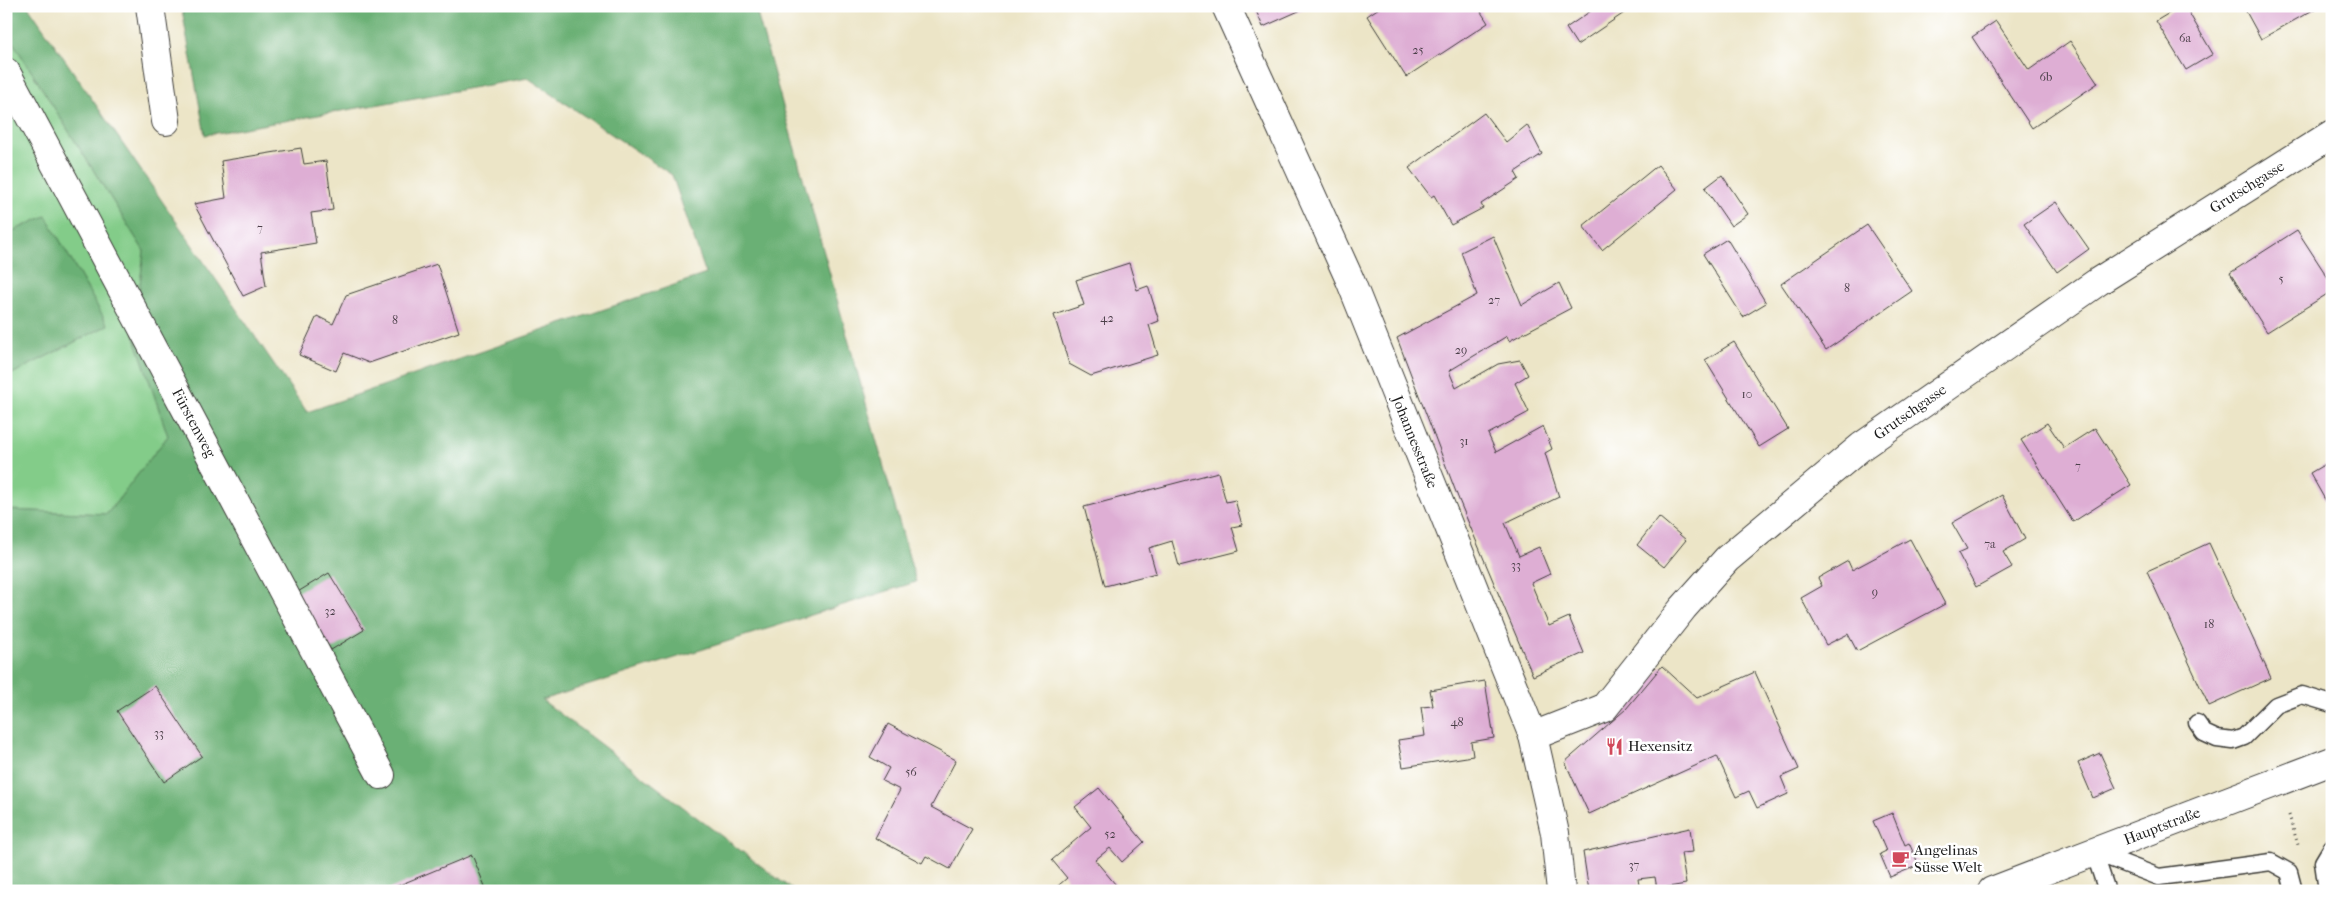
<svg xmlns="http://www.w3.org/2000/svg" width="2338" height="897" font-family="'IM FELL French Canon',serif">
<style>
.green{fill:#83cc89;stroke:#507452}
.forest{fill:#6ab075;stroke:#436648}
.building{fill:#deaed4}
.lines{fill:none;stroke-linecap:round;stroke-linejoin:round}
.service-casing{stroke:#3b3a36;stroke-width:19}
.minor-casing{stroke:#3b3a36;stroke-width:30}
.tertiary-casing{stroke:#3b3a36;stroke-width:30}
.secondary-casing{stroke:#3b3a36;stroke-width:30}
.path{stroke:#3b3a36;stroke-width:3;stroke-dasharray:1 4;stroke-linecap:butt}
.service{stroke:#fff;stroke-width:16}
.minor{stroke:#fff;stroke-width:28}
.tertiary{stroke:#fff;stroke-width:28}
.secondary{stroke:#fff;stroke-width:28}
.labels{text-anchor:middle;stroke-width:5;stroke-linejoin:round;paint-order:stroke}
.number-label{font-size:12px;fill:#4c404a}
.street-label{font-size:15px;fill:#1c1c1c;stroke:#fff}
.poi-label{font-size:15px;fill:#1c1c1c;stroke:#fff;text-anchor:start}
</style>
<rect width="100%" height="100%" fill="#fff"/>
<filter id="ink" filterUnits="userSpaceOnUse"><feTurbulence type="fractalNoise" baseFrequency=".02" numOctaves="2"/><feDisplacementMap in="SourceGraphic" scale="10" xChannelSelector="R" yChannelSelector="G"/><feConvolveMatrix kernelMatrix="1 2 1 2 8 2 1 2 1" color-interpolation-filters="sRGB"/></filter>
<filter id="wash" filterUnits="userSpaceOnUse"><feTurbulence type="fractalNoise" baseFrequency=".0096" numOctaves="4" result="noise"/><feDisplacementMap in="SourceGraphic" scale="20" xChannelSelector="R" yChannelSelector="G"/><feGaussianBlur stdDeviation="1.12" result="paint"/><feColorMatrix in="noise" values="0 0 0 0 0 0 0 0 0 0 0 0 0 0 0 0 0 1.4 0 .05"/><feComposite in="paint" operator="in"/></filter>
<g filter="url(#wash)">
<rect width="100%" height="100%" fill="#ece5c7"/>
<polygon class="green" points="6,31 144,251 134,335 168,436 107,514 6,510 6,377 108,325 46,216 6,234"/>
<g class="forest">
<polygon points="6,6 28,6 307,412 706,274 672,175 528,78 205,135 182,10 198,6 755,6 916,582 542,700 794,891 6,891 6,510 107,514 168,436 134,335 144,251 6,31"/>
<polygon points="46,216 108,325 6,377 6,234"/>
</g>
<g id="blocks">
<g class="building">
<polygon points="1254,6 1310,6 1263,27"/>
<polygon points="1382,6 1490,6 1481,12 1488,23 1406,77 1367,16"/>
<polygon points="1598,6 1619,6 1624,13 1577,45 1566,28"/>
<polygon points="2181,6 2185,6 2213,54 2186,70 2156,21"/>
<polygon points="2243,6 2320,6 2261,39"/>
<polygon points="1996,21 2029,70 2070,41 2098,83 2032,128 1972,37"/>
<polygon points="1484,113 1506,142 1527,125 1542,154 1515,172 1519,179 1481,204 1483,208 1451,225 1434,195 1431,197 1409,168"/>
<polygon points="301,148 304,164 326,161 333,210 311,213 316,243 261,252 266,286 243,296 194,204 226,198 221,161"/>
<polygon points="1658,165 1677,189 1602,250 1583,226"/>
<polygon points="1722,175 1748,214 1731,226 1705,188"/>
<polygon points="2056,202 2089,249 2057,272 2024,224"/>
<polygon points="1867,225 1912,291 1826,350 1781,284"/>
<polygon points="2297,230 2332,284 2332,291 2267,332 2230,273"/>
<polygon points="1493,236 1522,305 1559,283 1571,308 1509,341 1507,336 1449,371 1456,388 1498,364 1520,360 1528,375 1515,383 1529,412 1488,434 1496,452 1543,426 1552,449 1545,453 1559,497 1505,523 1519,556 1539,547 1550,574 1531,583 1549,626 1569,617 1584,653 1533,676 1459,500 1397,338 1477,295 1461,252"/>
<polygon points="1727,239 1766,303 1743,317 1703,254"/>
<polygon points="1129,263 1137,290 1148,286 1159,321 1149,325 1158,355 1091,376 1069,364 1054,315 1084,305 1076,280"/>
<polygon points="437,264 459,332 369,363 344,353 336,371 299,355 317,316 333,324 346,295"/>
<polygon points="1734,342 1788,429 1759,447 1705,360"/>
<polygon points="2047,423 2064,448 2095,428 2131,485 2073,522 2021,440"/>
<polygon points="2332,460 2332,512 2310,473"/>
<polygon points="1218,472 1226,502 1235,500 1242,525 1232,527 1239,551 1179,566 1172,541 1149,548 1156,573 1105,586 1084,507"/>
<polygon points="2002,495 2025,539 2003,552 2012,567 1976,587 1958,553 1967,549 1952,523"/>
<polygon points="1659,517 1686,540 1664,567 1637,545"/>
<polygon points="1910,539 1945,604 1857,651 1848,634 1826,645 1801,598 1822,586 1818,578 1848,561 1852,570"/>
<polygon points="2209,543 2271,678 2209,706 2147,571"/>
<polygon points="329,573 364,630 331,650 296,593"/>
<polygon points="1662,666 1697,698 1755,672 1799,769 1781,777 1788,794 1757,808 1749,791 1736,797 1717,756 1589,814 1565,762 1626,709"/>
<polygon points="1485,681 1494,738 1471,742 1473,756 1403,767 1398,740 1425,736 1421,707 1433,706 1430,690"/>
<polygon points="155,686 202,756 164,782 117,711"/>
<polygon points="888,724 956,760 931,807 972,829 950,869 926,856 922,863 875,838 900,790 882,781 889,768 870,757"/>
<polygon points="2100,753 2116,788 2093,798 2078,763"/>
<polygon points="1099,788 1144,842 1122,862 1110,848 1095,860 1121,891 1052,891 1067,878 1052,860 1091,827 1075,807"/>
<polygon points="1892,813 1905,845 1909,843 1919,865 1890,877 1880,854 1886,851 1873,821"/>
<polygon points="1690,828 1693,852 1681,853 1686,884 1657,889 1655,877 1638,879 1640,891 1589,891 1583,852"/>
<polygon points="472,855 487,891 385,891"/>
</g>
</g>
</g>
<g filter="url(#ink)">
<use href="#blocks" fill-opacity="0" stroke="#3b3a36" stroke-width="1"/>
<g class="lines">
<defs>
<g id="service">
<polyline points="2197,723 2204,733 2217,739 2233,741 2244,737 2276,705 2302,695 2332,704"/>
<polyline points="2094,852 2159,877 2271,862 2289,872 2294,891"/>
<polyline points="2094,852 2107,891"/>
<polyline points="2327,891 2323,862 2332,847"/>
</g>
<g id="minor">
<polyline points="150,6 166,121"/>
<polyline points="6,72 381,775"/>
<polyline points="1533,736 1604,708 1683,608 1727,559 1862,446 2099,281 2332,134"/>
</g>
<polyline id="tertiary" points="1992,891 2332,761"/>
<polyline id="secondary" points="1226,6 1350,280 1533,736 1555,833 1561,891"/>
</defs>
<use href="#service" class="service-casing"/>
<use href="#minor" class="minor-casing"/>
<use href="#tertiary" class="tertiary-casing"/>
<use href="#secondary" class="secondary-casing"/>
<polyline class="path" points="2289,815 2298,845"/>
<use href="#service" class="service"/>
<use href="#minor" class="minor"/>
<use href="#tertiary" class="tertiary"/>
<use href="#secondary" class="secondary"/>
</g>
</g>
<defs>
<symbol id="restaurant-bare" viewBox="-9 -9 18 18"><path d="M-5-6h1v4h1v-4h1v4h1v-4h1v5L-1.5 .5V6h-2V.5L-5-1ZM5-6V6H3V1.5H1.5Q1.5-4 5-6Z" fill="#d1495b" stroke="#fff" stroke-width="2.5" paint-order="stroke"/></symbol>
<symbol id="cafe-bare" viewBox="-9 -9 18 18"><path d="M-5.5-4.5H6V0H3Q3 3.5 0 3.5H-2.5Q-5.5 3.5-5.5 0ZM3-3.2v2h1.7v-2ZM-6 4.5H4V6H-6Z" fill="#d1495b" stroke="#fff" stroke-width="2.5" paint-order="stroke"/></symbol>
</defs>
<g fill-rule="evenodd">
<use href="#restaurant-bare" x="1602" y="734" width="25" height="25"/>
<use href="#cafe-bare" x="1888" y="846" width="25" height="25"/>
</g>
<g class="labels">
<g class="number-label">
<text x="2185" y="42">6a</text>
<text x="1418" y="54">25</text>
<text x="2046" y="81">6b</text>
<text x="260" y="232">7</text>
<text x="2281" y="283">5</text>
<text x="1847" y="292">8</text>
<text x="1494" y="304">27</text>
<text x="1107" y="322">42</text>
<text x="395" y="324">8</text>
<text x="1461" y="354">29</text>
<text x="1747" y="398">10</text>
<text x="1464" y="445">31</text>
<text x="2078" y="470">7</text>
<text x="1990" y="548">7a</text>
<text x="1516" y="569">33</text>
<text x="1875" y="596">9</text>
<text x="330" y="615">32</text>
<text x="2209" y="628">18</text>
<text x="1457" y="726">48</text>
<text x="159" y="737">33</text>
<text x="911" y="776">56</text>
<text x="1110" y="838">52</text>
<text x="1634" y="869">37</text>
</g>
<g class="street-label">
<text transform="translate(2247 187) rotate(-32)" y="5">Grutschgasse</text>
<text transform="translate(1910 412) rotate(-35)" y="5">Grutschgasse</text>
<text transform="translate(194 423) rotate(62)" y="5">Fürstenweg</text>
<text transform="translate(1415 442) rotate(68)" y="5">Johannesstraße</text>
<text transform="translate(2162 826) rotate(-21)" y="5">Hauptstraße</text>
</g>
<g class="poi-label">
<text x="1628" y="751">Hexensitz</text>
<text x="1914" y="855">Angelinas<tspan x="1914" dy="17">Süsse Welt</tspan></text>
</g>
</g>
<rect width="2338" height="897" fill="none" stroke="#fff" stroke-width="25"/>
</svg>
